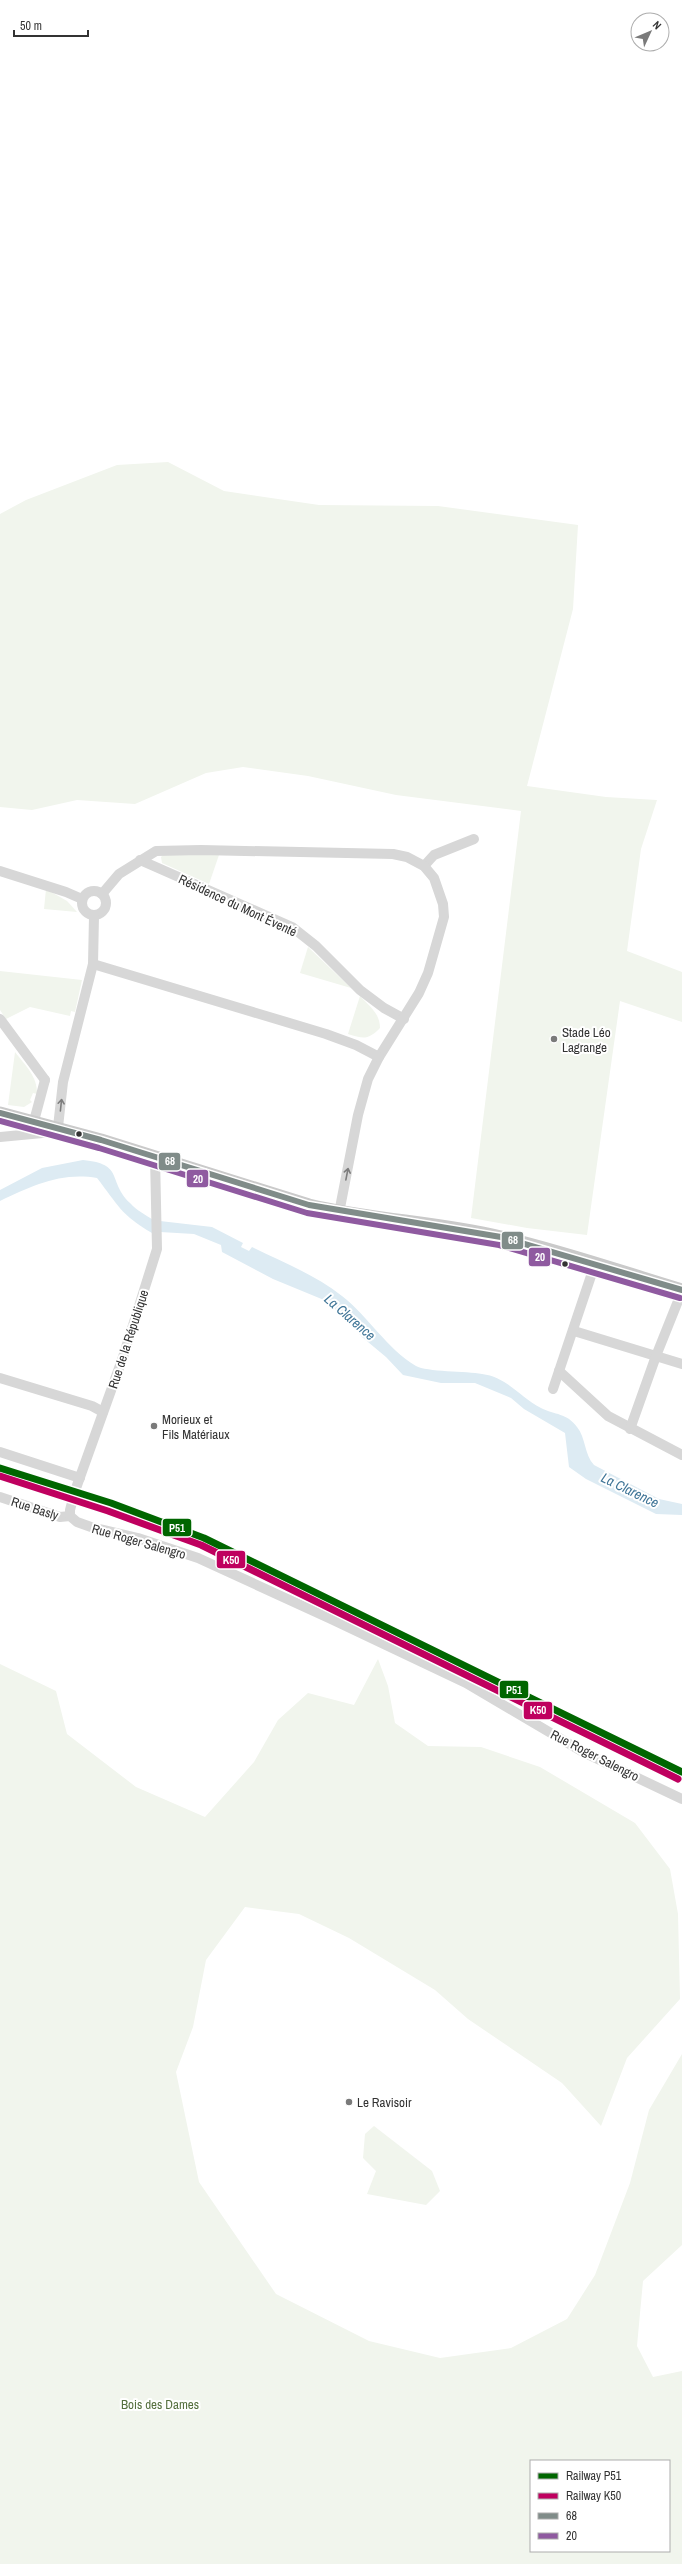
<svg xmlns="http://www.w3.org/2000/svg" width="682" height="2564" font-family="'Archivo Narrow',sans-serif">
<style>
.green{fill:#f1f5ed;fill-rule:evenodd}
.water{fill:#ddebf3}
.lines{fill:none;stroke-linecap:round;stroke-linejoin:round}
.minor{stroke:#d7d7d7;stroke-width:10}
.major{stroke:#cacaca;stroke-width:13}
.bus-1-casing{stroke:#fff;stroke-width:9}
.bus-2-casing{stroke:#fff;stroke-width:9}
.bus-1{stroke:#808c89;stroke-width:6}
.bus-2{stroke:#8f5aa0;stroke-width:6}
.rail-1-casing{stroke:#fff;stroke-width:10}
.rail-2-casing{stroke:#fff;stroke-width:10}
.rail-1{stroke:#060;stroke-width:7}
.rail-2{stroke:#bf005f;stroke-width:7}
.oneway{stroke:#7d7d7d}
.poi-dot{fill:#7a7a7a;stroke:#fff;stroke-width:1.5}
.bus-dot{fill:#333;stroke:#fff;stroke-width:1.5}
.labels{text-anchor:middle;stroke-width:4;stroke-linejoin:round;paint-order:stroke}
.street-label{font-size:13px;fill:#333;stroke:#fff}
.poi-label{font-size:13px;fill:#333;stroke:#fff;text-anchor:start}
.park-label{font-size:13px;fill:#56703f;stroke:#fff}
.water-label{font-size:14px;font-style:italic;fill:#3f7597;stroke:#fff}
.line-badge{stroke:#fff;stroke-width:1.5}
.badge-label{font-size:11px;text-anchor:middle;font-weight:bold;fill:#fff}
</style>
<rect width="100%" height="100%" fill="#fff"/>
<g class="green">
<polygon points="168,462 224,491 319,505 438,506 578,525 573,609 527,786 606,797 657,800 641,849 627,951 682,972 682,1022 620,1001 587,1235 527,1228 471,1218 521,811 396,795 308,776 243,767 206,773 135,804 77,800 32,810 0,807 0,514 26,500 117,465"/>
<polygon points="164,854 219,855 209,884 162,863 161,857"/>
<polygon points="46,889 67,901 77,912 44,909"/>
<polygon points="308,947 351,988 300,973"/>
<polygon points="0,971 82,980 75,1012 71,1011 70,1016 30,1007 6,1019 0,1010"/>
<path d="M360,996C369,1006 380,1013 380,1028C368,1040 364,1039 348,1034Z"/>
<path d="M15,1052C25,1065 38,1077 37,1094L33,1093L30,1100L32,1102L24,1107L8,1105Z"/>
<path d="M378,1659L388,1686L395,1723L428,1746L481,1747L540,1767L635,1823L670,1869L678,1914L680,1999L627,2058L601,2126L562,2083L468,2019L435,1990L349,1938L299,1914L245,1907L206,1960L193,2027L176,2072L199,2182L276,2294L369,2341L440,2358L511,2348L567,2319L595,2275L630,2183L649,2110L682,2054V2245L643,2281L637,2346L653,2377L682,2371V2564H0V1664L56,1691L67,1734L136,1787L205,1817L254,1762L278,1720L308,1693L354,1705ZM531,2461H669V2551H531Z"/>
<polygon points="374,2126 432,2171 440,2191 426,2205 367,2194 376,2171 363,2158 365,2134"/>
</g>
<g class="water">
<path d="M83,1160C125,1164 107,1181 130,1203C136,1210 146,1215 153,1220L152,1233C121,1215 118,1205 97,1178C60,1172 32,1186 0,1201V1190L42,1168Z"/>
<path d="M160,1221L212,1227L243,1243L241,1247L249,1251L252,1247C282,1262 314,1274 342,1296C369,1317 386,1348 416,1366C426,1372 467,1371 482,1374C507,1377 520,1397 541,1408C555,1415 567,1413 577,1427C586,1438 584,1454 594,1465L659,1499L682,1504V1515L656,1514L586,1479L569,1467L565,1433L524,1409L511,1398L475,1383H441L403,1375L386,1357L362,1337L343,1316L324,1300L273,1279L222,1252L221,1245L194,1234L160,1232Z"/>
</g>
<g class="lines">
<g class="minor">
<polyline points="140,860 292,927 316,946 360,990 384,1008 404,1019"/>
<polyline points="424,866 434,855 474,839"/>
<polyline points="0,871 66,892 82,899"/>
<circle cx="94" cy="903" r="12"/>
<polyline points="102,894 119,874 156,851 201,850 393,854 407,857 424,866 434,878 443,904 444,917 428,973 419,993 379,1057 368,1079 358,1115 339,1213"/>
<polyline points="93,964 326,1034 356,1045 379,1057"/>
<polyline points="0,1019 45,1080"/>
<polyline points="34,1121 45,1080"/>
<polyline points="0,1137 53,1132 58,1127 63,1082 93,964 94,916"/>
<polyline points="574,1331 682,1364"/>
<polyline points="559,1371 608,1416 682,1455"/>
<polyline points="0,1378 92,1406 103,1412"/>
<polyline points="553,1389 595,1264"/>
<polyline points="630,1429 656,1356 682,1291"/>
<polyline points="0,1452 80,1478"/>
<polyline points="0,1497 60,1517 70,1516"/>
<polyline points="70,1516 77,1522 91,1527 138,1538 198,1558 331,1619 466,1683 583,1752 682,1799"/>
<polyline points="70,1516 70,1510 75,1491 123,1357 157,1249 155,1157"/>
</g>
<path class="major" d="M0,1113L101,1140L309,1205C372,1220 437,1222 501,1237C562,1251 622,1272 682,1290"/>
<defs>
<polyline id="bus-1" points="0,1113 101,1140 309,1205 501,1237 682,1290"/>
<polyline id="bus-2" points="0,1121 99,1148 307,1213 499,1245 680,1298"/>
</defs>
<use href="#bus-1" class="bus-1-casing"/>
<use href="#bus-2" class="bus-2-casing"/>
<use href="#bus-1" class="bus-1"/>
<use href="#bus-2" class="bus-2"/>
<defs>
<polyline id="rail-1" points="0,1468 111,1503 204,1538 682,1772"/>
<polyline id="rail-2" points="0,1476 108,1511 201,1545 678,1779"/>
</defs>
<use href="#rail-1" class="rail-1-casing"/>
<use href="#rail-2" class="rail-2-casing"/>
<use href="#rail-1" class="rail-1"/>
<use href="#rail-2" class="rail-2"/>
</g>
<defs><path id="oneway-shaft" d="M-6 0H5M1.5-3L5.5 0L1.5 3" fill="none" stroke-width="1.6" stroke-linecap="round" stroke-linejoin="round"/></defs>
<g class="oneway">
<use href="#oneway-shaft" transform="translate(61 1105) rotate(-84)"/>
<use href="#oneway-shaft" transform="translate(347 1174) rotate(-79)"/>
</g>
<g class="poi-dot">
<circle cx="554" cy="1039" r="4"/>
<circle cx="154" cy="1426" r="4"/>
<circle cx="349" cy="2102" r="4"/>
</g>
<g class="bus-dot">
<circle cx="79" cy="1134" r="3.5"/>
<circle cx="565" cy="1264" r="3.5"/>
</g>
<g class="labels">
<g class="street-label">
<text transform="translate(238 905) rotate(25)" y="5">Résidence du Mont Éventé</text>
<text transform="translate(128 1339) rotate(-72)" y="5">Rue de la République</text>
<text transform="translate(35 1508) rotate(18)" y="5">Rue Basly</text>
<text transform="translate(139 1541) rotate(16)" y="5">Rue Roger Salengro</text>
<text transform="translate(595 1755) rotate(27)" y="5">Rue Roger Salengro</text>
</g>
<g class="poi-label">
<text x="562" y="1037">Stade Léo<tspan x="562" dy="15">Lagrange</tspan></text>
<text x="162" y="1424">Morieux et<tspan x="162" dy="15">Fils Matériaux</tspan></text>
<text x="357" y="2107">Le Ravisoir</text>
</g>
<g class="park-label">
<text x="160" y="2409">Bois des Dames</text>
</g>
<g class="water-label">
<text transform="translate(350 1317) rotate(41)" y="5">La Clarence</text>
<text transform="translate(630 1490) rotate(26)" y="5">La Clarence</text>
</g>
</g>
<g class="line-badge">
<rect x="158" y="1152" width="23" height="19" rx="4" fill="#808c89"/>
<rect x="186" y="1169" width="23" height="19" rx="4" fill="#8f5aa0"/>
<rect x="501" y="1231" width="23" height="19" rx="4" fill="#808c89"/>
<rect x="528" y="1247" width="23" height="20" rx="4" fill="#8f5aa0"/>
<rect x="162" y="1518" width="30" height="19" rx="4" fill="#060"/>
<rect x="216" y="1550" width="30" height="19" rx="4" fill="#bf005f"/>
<rect x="499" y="1680" width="30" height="19" rx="4" fill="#060"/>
<rect x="523" y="1701" width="30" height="19" rx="4" fill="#bf005f"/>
</g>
<g class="badge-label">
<text x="170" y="1165">68</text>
<text x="198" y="1183">20</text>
<text x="513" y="1244">68</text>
<text x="540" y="1261">20</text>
<text x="177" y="1532">P51</text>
<text x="231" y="1564">K50</text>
<text x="514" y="1694">P51</text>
<text x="538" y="1714">K50</text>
</g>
<rect x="530" y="2460" width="140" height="92" fill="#ffffff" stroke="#adadad"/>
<rect x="538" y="2473" width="20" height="6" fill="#006600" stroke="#adadad"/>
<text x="566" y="2480" font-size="12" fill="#333333">Railway P51</text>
<rect x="538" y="2493" width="20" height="6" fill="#bf005f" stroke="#adadad"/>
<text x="566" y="2500" font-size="12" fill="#333333">Railway K50</text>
<rect x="538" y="2513" width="20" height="6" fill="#808c89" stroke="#adadad"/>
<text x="566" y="2520" font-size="12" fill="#333333">68</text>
<rect x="538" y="2533" width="20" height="6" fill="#8f5aa0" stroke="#adadad"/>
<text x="566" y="2540" font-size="12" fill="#333333">20</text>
<g transform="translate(650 32) rotate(46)"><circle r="19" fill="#ffffff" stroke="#adadad"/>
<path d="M0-3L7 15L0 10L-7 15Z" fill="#7a7a7a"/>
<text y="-6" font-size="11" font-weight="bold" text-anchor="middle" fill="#333333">N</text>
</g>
<path d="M14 30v6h74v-6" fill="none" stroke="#333333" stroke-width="2"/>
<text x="20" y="30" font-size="12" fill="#333333" stroke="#ffffff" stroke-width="3" paint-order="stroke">50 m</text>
</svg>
